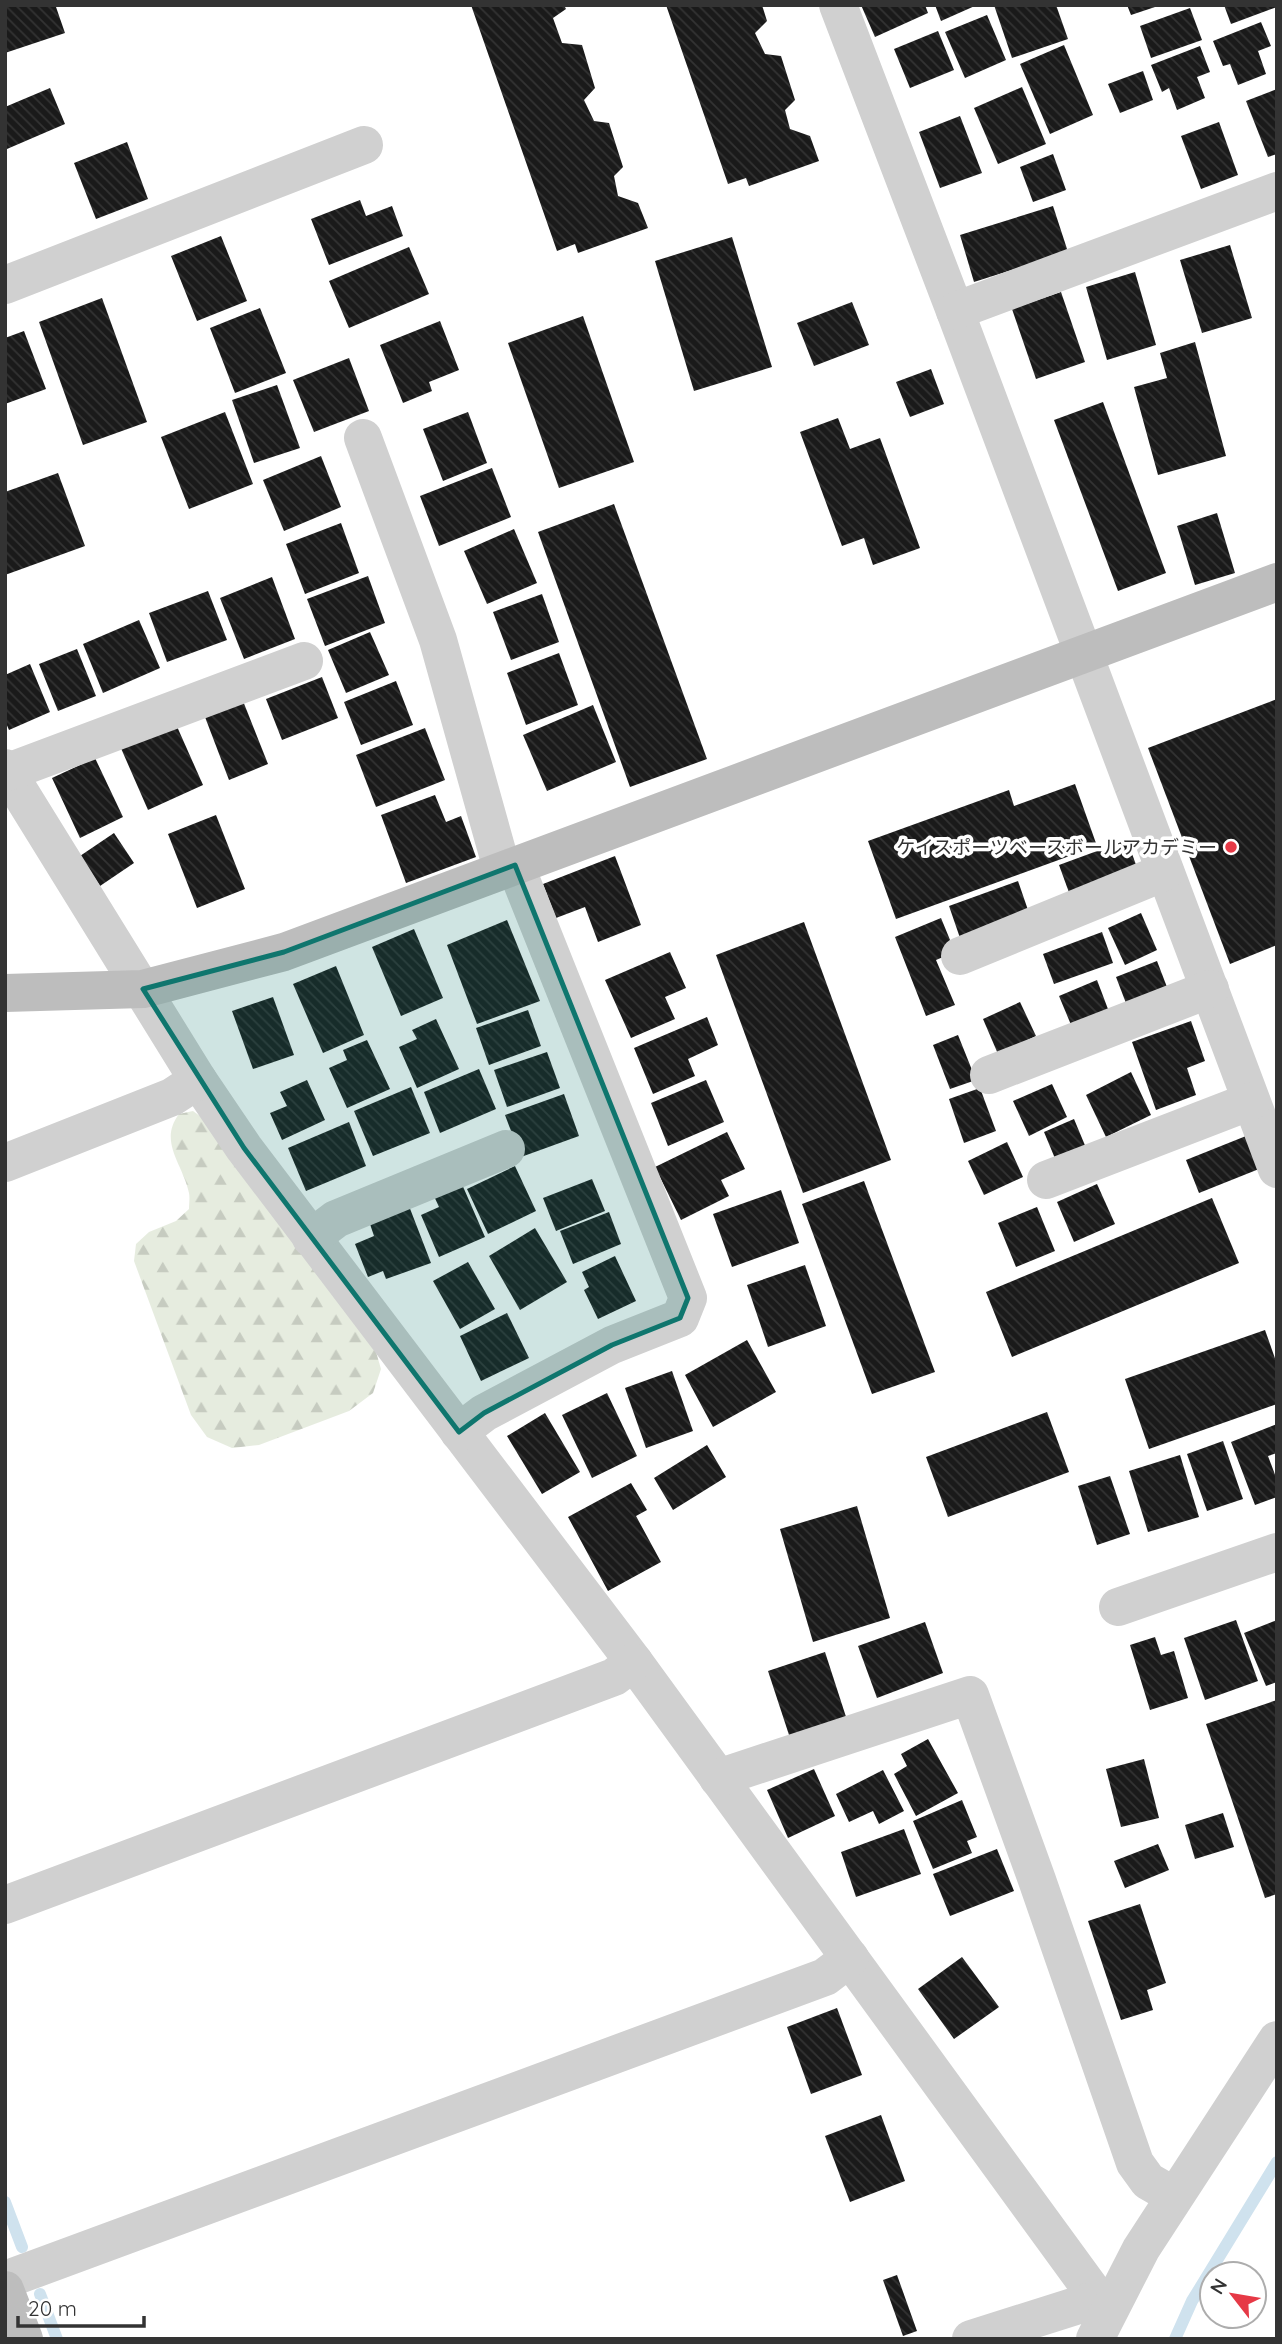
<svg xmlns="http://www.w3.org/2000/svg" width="1282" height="2344" font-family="Quicksand,'Noto Sans JP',sans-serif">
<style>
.forest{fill:url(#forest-firs)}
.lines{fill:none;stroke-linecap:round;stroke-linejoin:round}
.stream{stroke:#cfe2ee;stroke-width:12}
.building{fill:url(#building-back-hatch)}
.street{stroke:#d0d0d0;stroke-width:38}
.secondary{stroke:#bdbdbd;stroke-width:38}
.marked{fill:#0f766e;fill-opacity:0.2;stroke:#0f766e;stroke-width:5;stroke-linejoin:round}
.poi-dot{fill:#e63946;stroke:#fff;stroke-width:2.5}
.labels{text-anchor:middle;stroke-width:7;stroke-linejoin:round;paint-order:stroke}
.poi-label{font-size:19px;fill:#333;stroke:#fff;text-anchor:end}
</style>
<defs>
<pattern id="forest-firs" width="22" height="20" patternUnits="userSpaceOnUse" patternTransform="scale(1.75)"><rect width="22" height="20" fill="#e6ecdf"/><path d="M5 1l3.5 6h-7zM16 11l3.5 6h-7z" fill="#c6cbc0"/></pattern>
<pattern id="building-back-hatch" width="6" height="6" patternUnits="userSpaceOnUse" patternTransform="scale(1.75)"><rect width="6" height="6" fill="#1a1a1a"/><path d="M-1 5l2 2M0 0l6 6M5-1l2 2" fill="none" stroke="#333"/></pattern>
</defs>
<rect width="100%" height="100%" fill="#fff"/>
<path class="forest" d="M193,1111L204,1119L374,1345L381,1369L373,1393L349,1411L259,1445L232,1448L207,1437L191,1415L134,1261L136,1244L149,1232L176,1221L189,1209C189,1204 190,1198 189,1193C183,1164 158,1142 179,1114Z"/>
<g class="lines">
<g class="stream">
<polyline points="5,2202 22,2247"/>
<polyline points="40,2294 57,2339"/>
<polyline points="1175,2339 1192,2301 1277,2162"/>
</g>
</g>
<g class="building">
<polygon points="5,5 56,7 65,33 5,53"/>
<polygon points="471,5 564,5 566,9 553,18 562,43 582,45 595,88 584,100 594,121 609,123 623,167 614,176 618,196 638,203 648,228 578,253 575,244 557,251"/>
<polygon points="666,5 762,5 767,21 755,33 765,54 781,56 795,100 785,110 790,129 810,136 819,161 749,186 746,178 728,184"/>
<polygon points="861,5 925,5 928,13 875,37"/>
<polygon points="935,5 977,5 941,21"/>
<polygon points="994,5 1056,5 1068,39 1012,58"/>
<polygon points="1127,5 1157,5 1158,6 1131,15"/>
<polygon points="1224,5 1277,5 1277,7 1231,24"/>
<polygon points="1190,8 1202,40 1151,58 1140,26"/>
<polygon points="987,15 1006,60 965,78 945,32"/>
<polygon points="1261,22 1271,46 1258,51 1266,74 1238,85 1230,64 1223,66 1213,41"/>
<polygon points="938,31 954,70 910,88 894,49"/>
<polygon points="1064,45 1093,115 1050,134 1020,64"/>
<polygon points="1200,46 1210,72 1197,77 1205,98 1177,110 1169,88 1162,92 1151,65"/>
<polygon points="1143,71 1153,100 1120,113 1108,84"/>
<polygon points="1022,87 1046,144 998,164 974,108"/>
<polygon points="50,88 65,124 7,149 5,144 5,107"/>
<polygon points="1277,89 1277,154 1268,157 1246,101"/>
<polygon points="960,116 982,173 940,188 919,132"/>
<polygon points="1219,122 1238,175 1201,189 1181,136"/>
<polygon points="127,142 148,199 96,219 74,163"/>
<polygon points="1053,154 1066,190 1033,202 1020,167"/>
<polygon points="360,200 366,216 392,206 403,236 329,265 311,219"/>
<polygon points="1053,206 1068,252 974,282 960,235"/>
<polygon points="221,236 247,301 197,321 171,256"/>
<polygon points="732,237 772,367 694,391 655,261"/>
<polygon points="1230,245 1252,318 1202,333 1180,260"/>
<polygon points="409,247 429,294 349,328 329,281"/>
<polygon points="1135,272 1156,345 1107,360 1086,287"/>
<polygon points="1061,292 1085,362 1036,379 1012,309"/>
<polygon points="102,298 147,422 83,445 39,322"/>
<polygon points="852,302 869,345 814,366 797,323"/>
<polygon points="260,308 286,373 235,393 210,328"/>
<polygon points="583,316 634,462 559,488 508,343"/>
<polygon points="440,321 459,370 429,382 432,391 403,403 380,345"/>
<polygon points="24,331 46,389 5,404 5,338"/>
<polygon points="1195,342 1226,456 1158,475 1134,387 1167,378 1160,353"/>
<polygon points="349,358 369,411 314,432 293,380"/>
<polygon points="931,369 944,404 910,417 896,382"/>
<polygon points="277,385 300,448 254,463 232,400"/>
<polygon points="1103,402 1166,573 1118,591 1054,420"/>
<polygon points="225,412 253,484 189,509 161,437"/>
<polygon points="468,412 487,463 443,481 423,429"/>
<polygon points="838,418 850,449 880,438 920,548 873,565 864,538 842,546 800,432"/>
<polygon points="321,456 341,507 284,531 263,480"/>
<polygon points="492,468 511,517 439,546 420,496"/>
<polygon points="58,473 85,546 5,575 5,492"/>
<polygon points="614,504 707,759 630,787 538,532"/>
<polygon points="1217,513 1235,573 1195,585 1177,526"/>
<polygon points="341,523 359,573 305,594 286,544"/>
<polygon points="514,529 537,583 487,604 464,551"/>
<polygon points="368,576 385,623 325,646 307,599"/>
<polygon points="272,577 295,639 244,659 220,598"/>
<polygon points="208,591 227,640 167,662 149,613"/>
<polygon points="542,594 559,642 511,660 493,612"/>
<polygon points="139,620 160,668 103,693 83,644"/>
<polygon points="370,632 389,675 346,693 328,650"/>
<polygon points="77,649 96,696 58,711 39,664"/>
<polygon points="559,653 578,705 526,725 507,673"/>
<polygon points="30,664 50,712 9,730 5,721 5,675"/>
<polygon points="322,677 338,718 282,740 266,699"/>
<polygon points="396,681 413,725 361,745 344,702"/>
<polygon points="1277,699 1277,945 1230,964 1148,748"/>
<polygon points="243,701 268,764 229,780 205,717"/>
<polygon points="593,705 616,762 547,791 523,735"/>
<polygon points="175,722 203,785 148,810 120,746"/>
<polygon points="425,728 445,780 376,807 356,755"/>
<polygon points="95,758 123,817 80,838 52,778"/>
<polygon points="1075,784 1097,846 896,919 868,841 1009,790 1014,806"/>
<polygon points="435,795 446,822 461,816 476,857 406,883 381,815"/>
<polygon points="216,815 245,889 197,908 168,834"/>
<polygon points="114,833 134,863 100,886 80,856"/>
<polygon points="1127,840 1139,873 1071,898 1059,865"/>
<polygon points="615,856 641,925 598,942 585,907 556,918 543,884"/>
<polygon points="1018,881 1029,913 960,938 949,906"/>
<polygon points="1141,913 1157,950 1125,965 1108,928"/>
<polygon points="941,918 955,952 936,960 955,1005 926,1016 895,937"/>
<polygon points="507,920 540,1001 477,1024 447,945"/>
<polygon points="804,922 891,1160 803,1193 716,955"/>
<polygon points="414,929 443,998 401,1016 372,947"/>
<polygon points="1102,932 1113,963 1054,984 1043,954"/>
<polygon points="670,952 686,988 665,997 675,1019 631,1038 605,980"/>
<polygon points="1157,961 1170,995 1129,1011 1116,977"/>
<polygon points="336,966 364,1035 323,1053 293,984"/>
<polygon points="1097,980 1111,1017 1074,1032 1059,996"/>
<polygon points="273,997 294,1055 253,1069 232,1011"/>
<polygon points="1020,1002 1036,1036 998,1054 983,1019"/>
<polygon points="528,1010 541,1046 489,1065 476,1028"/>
<polygon points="707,1017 718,1045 688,1059 695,1076 653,1094 634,1048"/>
<polygon points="436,1019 459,1069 417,1088 399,1047 417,1039 412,1030"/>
<polygon points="1191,1021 1205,1061 1187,1068 1196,1095 1156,1110 1132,1042"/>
<polygon points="958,1035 976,1080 950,1089 933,1045"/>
<polygon points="367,1040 390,1089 347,1108 329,1068 347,1060 343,1050"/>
<polygon points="547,1052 560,1088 507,1107 494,1070"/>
<polygon points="479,1069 496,1109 440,1133 424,1092"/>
<polygon points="1131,1072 1151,1115 1106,1137 1086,1095"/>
<polygon points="307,1080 325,1120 282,1140 270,1113 287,1106 280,1092"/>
<polygon points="706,1080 724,1122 668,1146 651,1103"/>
<polygon points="1052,1084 1067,1117 1029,1136 1013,1101"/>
<polygon points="411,1087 430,1133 373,1156 354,1111"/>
<polygon points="980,1088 996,1131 964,1143 949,1099"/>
<polygon points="564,1094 579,1136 521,1157 505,1115"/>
<polygon points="1074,1119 1089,1155 1059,1168 1044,1132"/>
<polygon points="349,1122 366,1166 306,1191 288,1148"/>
<polygon points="727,1132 745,1169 721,1180 729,1196 681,1220 655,1167"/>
<polygon points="1246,1136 1259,1169 1199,1193 1186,1160"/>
<polygon points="1007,1142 1023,1177 984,1195 968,1161"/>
<polygon points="515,1166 536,1211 488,1234 467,1189"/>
<polygon points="592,1179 605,1211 556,1231 543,1198"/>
<polygon points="864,1181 935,1372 872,1394 802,1204"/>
<polygon points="461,1182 485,1237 439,1257 421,1215 439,1207 433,1194"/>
<polygon points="1097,1184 1115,1224 1074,1242 1057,1202"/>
<polygon points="781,1190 799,1243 732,1267 713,1214"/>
<polygon points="1212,1198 1239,1263 1012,1357 986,1292"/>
<polygon points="409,1206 431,1263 386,1279 383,1271 368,1277 355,1244 374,1236 369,1221"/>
<polygon points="1037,1207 1055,1251 1016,1267 998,1223"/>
<polygon points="609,1212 621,1244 573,1264 560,1231"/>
<polygon points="535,1228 567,1282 520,1310 489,1256"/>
<polygon points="615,1256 636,1301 598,1319 584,1290 589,1287 582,1272"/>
<polygon points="468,1262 495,1309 460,1329 433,1281"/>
<polygon points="805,1265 826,1326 768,1347 747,1285"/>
<polygon points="507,1313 529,1358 481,1381 460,1336"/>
<polygon points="1265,1330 1277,1364 1277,1404 1149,1449 1125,1379"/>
<polygon points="747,1340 776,1392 713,1427 685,1375"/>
<polygon points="672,1371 693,1431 646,1448 625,1388"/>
<polygon points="607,1393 637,1456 592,1478 562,1415"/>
<polygon points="1047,1412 1069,1472 948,1517 926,1457"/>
<polygon points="545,1413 580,1472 542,1494 507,1436"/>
<polygon points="1277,1424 1277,1453 1268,1456 1277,1480 1277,1497 1255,1505 1231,1442"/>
<polygon points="1223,1441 1243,1499 1207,1511 1187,1454"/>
<polygon points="707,1445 726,1477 673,1510 654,1478"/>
<polygon points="1180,1455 1199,1517 1148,1532 1129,1471"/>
<polygon points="1110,1476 1130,1534 1097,1545 1078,1486"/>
<polygon points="631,1483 647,1510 636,1516 661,1562 608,1591 568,1517"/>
<polygon points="857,1506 890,1618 813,1642 780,1529"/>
<polygon points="1236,1620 1258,1681 1205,1700 1184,1638"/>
<polygon points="1277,1620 1277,1682 1266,1686 1244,1633"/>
<polygon points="925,1622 943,1673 877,1698 858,1646"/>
<polygon points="1155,1637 1161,1655 1174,1651 1188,1698 1150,1710 1130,1645"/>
<polygon points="825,1652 848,1723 791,1741 768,1671"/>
<polygon points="1277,1700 1277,1894 1265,1898 1206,1724"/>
<polygon points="928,1739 958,1793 916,1816 894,1774 907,1766 901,1754"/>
<polygon points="1144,1759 1159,1818 1121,1827 1106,1769"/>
<polygon points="814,1769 835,1816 788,1838 767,1790"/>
<polygon points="883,1770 904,1811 879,1824 873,1811 849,1822 836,1794"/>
<polygon points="962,1800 977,1837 967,1841 972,1853 933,1869 913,1821"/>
<polygon points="1223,1813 1234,1847 1195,1859 1185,1825"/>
<polygon points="904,1829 921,1874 856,1897 841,1852"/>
<polygon points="1158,1844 1169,1870 1125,1888 1114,1861"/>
<polygon points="997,1849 1014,1891 950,1916 933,1874"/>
<polygon points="1140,1904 1166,1983 1147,1990 1153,2010 1121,2020 1088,1921"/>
<polygon points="962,1957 999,2007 954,2039 918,1989"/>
<polygon points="837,2008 862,2075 811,2094 787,2027"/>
<polygon points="881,2115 905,2181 850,2202 825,2136"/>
<polygon points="897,2275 917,2331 903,2336 883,2280"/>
</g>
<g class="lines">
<g class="street">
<polyline points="838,5 955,311 1277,1169"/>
<polyline points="5,285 364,145"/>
<polyline points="955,311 1277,191"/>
<polyline points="363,438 438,640 502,869"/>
<polyline points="5,768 198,1080 244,1148 634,1662 1098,2299 1111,2306"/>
<polyline points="8,772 304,661"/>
<polyline points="960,956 1165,872"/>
<polyline points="989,1075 1210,989"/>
<polyline points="5,1163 172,1097 198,1080"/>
<polyline points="1046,1180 1251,1101"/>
<polyline points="311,1238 336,1219 506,1149"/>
<polyline points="459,1432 484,1413 612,1345 680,1318 688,1298 515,865"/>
<polyline points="1118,1607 1277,1552"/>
<polyline points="718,1778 970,1695 1037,1880 1135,2163 1148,2181 1174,2196"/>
<polyline points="5,1905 614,1677 634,1662"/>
<polyline points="5,2280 825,1977 850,1958"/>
<polyline points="971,2339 1098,2299"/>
<polyline points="1095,2339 1141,2249 1277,2040"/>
</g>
<g class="secondary">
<polyline points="5,993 143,989 284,952 1277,582"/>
<polyline points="5,2290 24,2339"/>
</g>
</g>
<path class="marked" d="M515,865L688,1298L680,1318L612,1345L484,1413L459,1432L244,1148L143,989L284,952Z"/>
<circle class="poi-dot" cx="1231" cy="847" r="7"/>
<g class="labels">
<g class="poi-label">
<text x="1217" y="854">ケイスポーツベースボールアカデミー</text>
</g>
</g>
<rect width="1282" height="2344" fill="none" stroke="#333333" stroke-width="14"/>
<g transform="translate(1233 2295) rotate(301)"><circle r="33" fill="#ffffff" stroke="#adadad" stroke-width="2"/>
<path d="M0-5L12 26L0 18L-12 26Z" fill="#e63946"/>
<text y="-10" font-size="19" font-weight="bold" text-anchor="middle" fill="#333333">N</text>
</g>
<path d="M18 2316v10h126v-10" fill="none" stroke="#333333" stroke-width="3.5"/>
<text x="28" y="2316" font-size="21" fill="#333333" stroke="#ffffff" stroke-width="5" paint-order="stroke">20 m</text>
</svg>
